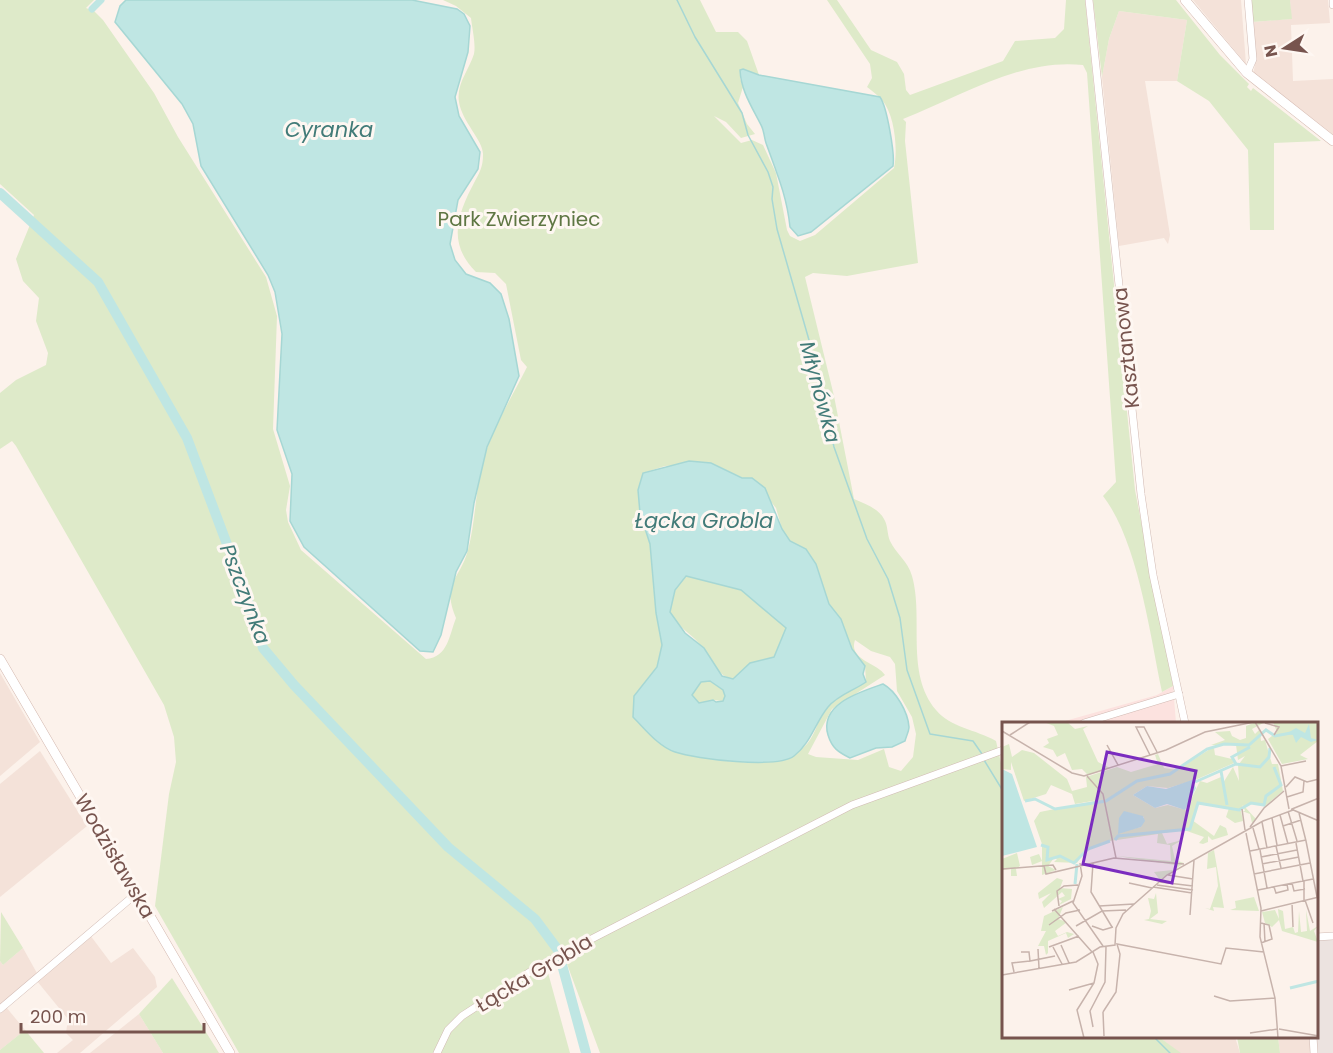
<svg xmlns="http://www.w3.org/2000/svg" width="1333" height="1053" font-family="Poppins,sans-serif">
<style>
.residential{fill:#f4e2d9}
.commercial{fill:#fce2df}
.industrial{fill:#ece3e0}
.green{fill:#deeac9;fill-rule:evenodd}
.water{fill:#bfe6e3;stroke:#a6d7d4;stroke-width:1.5;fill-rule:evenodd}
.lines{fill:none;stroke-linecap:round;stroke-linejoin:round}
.stream{stroke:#a6d7d4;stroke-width:1.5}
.canal{stroke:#bfe6e3;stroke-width:7}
.river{stroke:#bfe6e3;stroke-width:10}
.minor-casing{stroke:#d1bab3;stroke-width:8}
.secondary-casing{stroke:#d4b9b0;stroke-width:10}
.minor{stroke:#fff;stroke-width:7}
.secondary{stroke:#fff;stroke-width:9}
.labels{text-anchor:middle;stroke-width:6;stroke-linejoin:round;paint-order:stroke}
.park-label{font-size:20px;fill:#5e7643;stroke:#fef7f2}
.street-label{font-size:20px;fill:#77544e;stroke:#fef7f2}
.water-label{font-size:21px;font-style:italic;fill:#427b78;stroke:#fef7f2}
.inset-river{fill:none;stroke:#bfe6e3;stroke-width:3}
.inset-road{fill:none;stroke:#c7b3ac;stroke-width:1.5}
.view{fill:#7b2cbf;fill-opacity:0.15;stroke:#7b2cbf;stroke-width:3}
.inset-edge{fill:none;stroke:#77544e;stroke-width:3}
</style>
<rect width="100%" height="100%" fill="#fcf2eb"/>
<g class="residential">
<polygon points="1193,0 1241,0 1246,64"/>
<polygon points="1290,0 1328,0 1330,23 1291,25 1293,81 1333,79 1333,136 1253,74 1255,65 1252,22 1291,19"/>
<polygon points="1119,11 1187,20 1177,81 1145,81 1170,235 1168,244 1164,238 1119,246 1102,77 1109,39"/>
<polygon points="0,673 40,742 0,776"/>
<polygon points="40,751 87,826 0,897 0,784"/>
<polygon points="90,935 111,963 133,948 155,977 157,987 80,1053 57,1053 73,1040 66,1033 68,1019 37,981"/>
<polygon points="23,948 38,975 0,1006 0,961 3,965"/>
<polygon points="6,1007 25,1030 0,1050 0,1012"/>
<polygon points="139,1014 163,1053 90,1053"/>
<polygon points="1159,1037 1235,1037 1240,1053 1180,1053"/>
<polygon points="1278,1037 1313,1037 1314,1053 1280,1053"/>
</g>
<polygon class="commercial" points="1173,686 1176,723 1058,723 1157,695"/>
<polygon class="industrial" points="1333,936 1333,1053 1314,1053 1317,937"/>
<g class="green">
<path d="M0,0H94L86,8L94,11L103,20L154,93L178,137L266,277L277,316L273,429L290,486L286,510L288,522L301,550L426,659C448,657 449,636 456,618C441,582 460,580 468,550C477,516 475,479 488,446C498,419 514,393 527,367L521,360L506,284L495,273L476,272C447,243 457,215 475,181C480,172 483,166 483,155C484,141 462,122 459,102C456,84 469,70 474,54C476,44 472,28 471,18L456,6L443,0H700L716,32H738L747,41L759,75L744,69L740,78L743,87L738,103L747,124L755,134L741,138L726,122L714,116L741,143L752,140L763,145L776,173L787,230L790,236L800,241L815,235L894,168C898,150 895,115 882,100C878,95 872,91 867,87L872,78L870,64L827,0H837L871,50L897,62L904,74L906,90L910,95L1003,61L1015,41L1055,38L1064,29L1066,0H1085L1135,490L1173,686L1162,692C1150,635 1138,541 1103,496L1116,482L1087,73L1083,65C1020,58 960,97 903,119L906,122L905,141L918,263L847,276L813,273L805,277L834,396L854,499C864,503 879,509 884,519C888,525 887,534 890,541C896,554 908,561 912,576C924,618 905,673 936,710C951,728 975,729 996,741L1003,772V1036L1159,1037L1181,1053H600L567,964L562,960L540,970L547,969L570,1053H239L155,906L169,794L176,762L174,737L164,705L16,446L12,441L0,449V393L16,380L46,365L48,353L36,321L39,298L23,281L16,259L34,215L0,184ZM711,463L743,478H752L776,508L782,529L790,541L806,549L816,564L829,604L840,619L852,649L865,666L866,682C849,691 832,699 822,715C817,724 814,736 807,744C776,775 712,759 674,752L634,696L657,667L662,645L656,613L650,544L640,513L638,490L643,473L665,466ZM855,640L871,651L890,657L895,664L897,691L912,717L916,734L913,757L901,771L889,767L884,749L858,760L816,757L808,754L832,709L885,675C878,663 848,660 855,640Z"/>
<polygon points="1093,0 1176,0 1220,55 1249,84 1247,87 1251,91 1253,88 1321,141 1274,143 1274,230 1250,230 1248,150 1209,101 1177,81 1187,20 1119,11 1109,39 1102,77"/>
<polygon points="1250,0 1290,0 1292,19 1252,22"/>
<path d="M686,576L741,590L786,628L774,657L750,663L733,679C712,674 709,653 695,639C684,629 678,626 670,612L675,590Z"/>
<polygon points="710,681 723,690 725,696 723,701 713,700 699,703 692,695 701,682"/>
<polygon points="1,912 23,948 3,965 0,961"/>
<polygon points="172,978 219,1053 163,1053 139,1014"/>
<polygon points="25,1030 44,1053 0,1053 0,1050"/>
<polygon points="1237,1037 1278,1037 1280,1053 1240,1053"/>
</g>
<g class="water">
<polygon points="126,0 412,0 457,9 464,14 470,26 468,52 455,97 459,116 480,152 478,169 458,200 450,244 455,260 466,274 490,283 501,294 509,319 519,376 487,447 474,503 467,551 456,572 441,635 433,652 420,651 304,547 290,521 292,474 277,430 282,334 275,292 268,275 201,166 193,124 182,104 115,22 120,6"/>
<path d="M743,69L759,75L880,97C887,107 895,154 893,166L811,232L798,236L790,227C787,196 776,171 766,143C764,137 764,130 761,125C752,107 741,91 740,70Z"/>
<path d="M689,461L711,463L742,478H752L765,488L782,529L790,541L806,549L816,564L829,604L841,619L852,649L865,666L863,674L866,682C853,691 838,695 828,707C815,723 811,743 794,756C777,769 696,759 675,752C659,747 645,729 633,717L634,696L657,667L662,645L656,613L650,544L640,513L638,490L643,473ZM686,576L741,590L786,628L774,657L750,663L733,679L722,676L704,648L685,633L670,612L675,590ZM710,681L723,690L725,696L723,701L716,702L713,700L699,703L692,695L701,682Z"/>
<path d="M883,684C896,691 908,712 909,727C909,731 906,737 905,741L892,747L876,748L850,758C838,752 832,748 828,735C819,704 860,692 883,684Z"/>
</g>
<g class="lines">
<g class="stream">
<polyline points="677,0 695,37 742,113 748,135 768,172 773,187 772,199 777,229 809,340 834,447 867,539 888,579 900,618 907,670 930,734 973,741 982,754"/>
<polyline points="984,760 1003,791"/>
<polyline points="1153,1036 1170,1053"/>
</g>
<polyline class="canal" points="92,9 101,0"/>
<polyline class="river" points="0,193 98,282 187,438 245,592 263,648 294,685 448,847 535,919 558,950 586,1053"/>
<defs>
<g id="minor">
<polyline points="1089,0 1141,494 1153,575 1185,723"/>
<polyline points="1333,0 1333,5"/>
<polyline points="1247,73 1253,59 1248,0"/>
<polyline points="1084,723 1179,694"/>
<polyline points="1316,937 1333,936"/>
<polyline points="0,1009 137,893"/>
<polyline points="1313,1036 1314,1053"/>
<polyline points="437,1053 448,1030 462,1016 539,966 852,805 1003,750"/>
</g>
<g id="secondary">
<polyline points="1185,0 1247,73 1333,141"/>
<polyline points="0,659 230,1053"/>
</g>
</defs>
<use href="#minor" class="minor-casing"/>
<use href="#secondary" class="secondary-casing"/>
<use href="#minor" class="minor"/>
<use href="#secondary" class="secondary"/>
</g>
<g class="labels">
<g class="park-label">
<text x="519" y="226">Park Zwierzyniec</text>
</g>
<g class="street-label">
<text transform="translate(1126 348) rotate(-96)" y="7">Kasztanowa</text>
<text transform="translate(115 856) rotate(60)" y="7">Wodzisławska</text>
<text transform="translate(534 973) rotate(-31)" y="7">Łącka Grobla</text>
</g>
<g class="water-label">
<text x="329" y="137">Cyranka</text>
<text transform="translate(820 392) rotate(75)" y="7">Młynówka</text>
<text x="704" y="528">Łącka Grobla</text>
<text transform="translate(245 594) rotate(69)" y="7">Pszczynka</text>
</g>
</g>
<g transform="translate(1002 722)">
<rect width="316" height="316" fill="#fcf2eb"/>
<path d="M42,0H65L73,7L86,4L81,7L96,40L108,46L86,53L80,47L70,48L63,31L55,35L51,28L41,25L47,21L45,17L56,13L52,4ZM254,0H263L250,7L253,12L258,7L259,19L263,18L270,42H276L281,69L263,84L250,81L243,85L254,97L250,101L248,92L240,89H243L241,83L239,88L232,89H239L241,99L233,101L224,95L227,86L195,82L190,98L212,114L218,103L224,106L226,113L210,118L206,114V120L201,122L197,121L202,115L182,108L160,111L165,122L180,118L170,124L173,138L182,141L158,158L152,150L171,148L173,143L115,134L169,139L168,123L155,121L156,112L101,120L81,131L75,141L52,140L55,137L52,136L46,144L54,148L40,153V139L30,143L28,135L37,132L40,139V122L32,99L38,90L102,77L73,82L70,72L49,63L44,72L22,79L9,40V48L0,47V25L7,22L10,35L20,28L32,31L65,57L70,69L85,65L84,55L115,45L129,50L156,42L153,33L156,32L162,46L175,48L208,27L212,26L213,33L230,37L232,41L193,58L166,66L145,64L131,73L153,86L166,83L184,88L198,59L205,61L219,55L221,61L231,45L237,59L236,43L255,45L237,42L243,34L236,38L234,23H209L223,18L213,10L228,9L230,14L238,18L244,16V4ZM124,90L142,95L139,105L121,109L117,103ZM271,0H316V19L298,33L306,37L280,42L266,17L275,10ZM212,128L222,186L211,185L212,189L203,186L208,187L216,164L214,145L205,147L206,131ZM15,131L18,144L14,147L15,154H9V147L0,148V137ZM55,156L61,158L58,166L70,167L69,177L57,183L60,179L56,177L63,174L60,170L42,186L40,180L49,171L37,177L36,171ZM154,171L156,191L148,197L165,199L160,202L142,198L147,197L149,189L146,176L152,177ZM252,175L257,189L228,188L234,186L233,179ZM61,185L56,197L65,200L53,209L56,214L65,210L72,212L66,216L64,211L46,219V231L44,233L42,224H36L44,209H39L42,194ZM276,187L281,189L283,207L291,205L293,211L296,210L297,189L299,210L305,209L304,188L308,209L316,204L312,209L316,220L280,209L277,198L270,205L263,201L260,190L273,188L277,197Z" fill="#deeac9" fill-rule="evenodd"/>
<path d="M307,2L309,16L316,18L309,20L299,15L294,21L291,13L284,12L294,6L303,11ZM0,47L10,52L35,125L0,134ZM190,58L194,66L183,88L165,82L153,86L131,73L145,64L164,67ZM122,89L141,94L143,99L139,105L116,112L117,96Z" fill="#bfe6e3"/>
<path class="inset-river" d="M234,42L230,35L248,25M219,49L225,83M193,60L234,42L258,45L267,35L268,26M23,79L33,77L53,87L104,79L135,59L168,52L205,27L222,22L247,23L264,8L273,14L289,11M113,118L116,114L188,107L196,81L237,88L249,81L262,83L264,74L279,63L272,45M39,123L46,125L45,138L58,134L72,141L86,127L108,119M73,162L75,142M288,266L317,259"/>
<path class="inset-road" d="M253,0L279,44L287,87M263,1L277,5L272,13M0,9L70,51L82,54L164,28L203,10L252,0M8,13L28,0M105,23L116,43M148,33L134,5H142L155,30M279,44L304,39M85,54L101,72L114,136M284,65L293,55L305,60L317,57M285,75L301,70L302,59M240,87L243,108M289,87L317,99M290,87L317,76M286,89L295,119M297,91L304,119M278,93L286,122M270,96L275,123M260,100L265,126M281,104L299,98M248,105L262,86L282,69M251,106L257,127M244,111L259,186L258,215L273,276L276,316M304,119L315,175M294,121L301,159M274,124L279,146M258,128L265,166M248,129L304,118M259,135L295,128M78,141L80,154L71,181L101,224M91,141L89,170L110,205M260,142L297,135M42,144L44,152L112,136L182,142M0,147L51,143L54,148M252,152L308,141M166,153L191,157M158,160L191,164M127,161L150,166M290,161L292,169L303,167M155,163L191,168M151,165L190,171M272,165L274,171L286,168L285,162M256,168L311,157M302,178V159M303,178L311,201M290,181L291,205M57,184L55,169L62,164L76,163M97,184L132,182M52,187L90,230M50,189L71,179M259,189L317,175M188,193L192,138M259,201L267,203L270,217L259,221M262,201L263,220M47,203L64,191L78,188M74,204L100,189L124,188M90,204L101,208L111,205M59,223L67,241M47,225L77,214M51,225L60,242M36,227L37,246M19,230H27L28,239L53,234M12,250L10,241L28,239M0,253L74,240L98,225L113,223L114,206L121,192L165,153L261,99L291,88M67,268L92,261M212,274L228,279L273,276M101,290L114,270L118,232L115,222L219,242L224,226L262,230M101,290L102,314M91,305L88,289L103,260L104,225M277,307L317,314M248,311L276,307M82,316L75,288L92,261L96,242L91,230"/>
<path class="view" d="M105,30L194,49L170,161L81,142Z"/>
<rect width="316" height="316" class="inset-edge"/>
</g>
<g transform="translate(1285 48) rotate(258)" stroke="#fef7f2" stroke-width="4.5" paint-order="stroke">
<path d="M0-4.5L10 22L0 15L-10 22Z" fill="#77544e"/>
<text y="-9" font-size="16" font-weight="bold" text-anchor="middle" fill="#77544e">N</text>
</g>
<path d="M21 1023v9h183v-9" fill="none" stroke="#77544e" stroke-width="3"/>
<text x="30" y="1023" font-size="18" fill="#77544e" stroke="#fef7f2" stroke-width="4.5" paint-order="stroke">200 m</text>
</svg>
